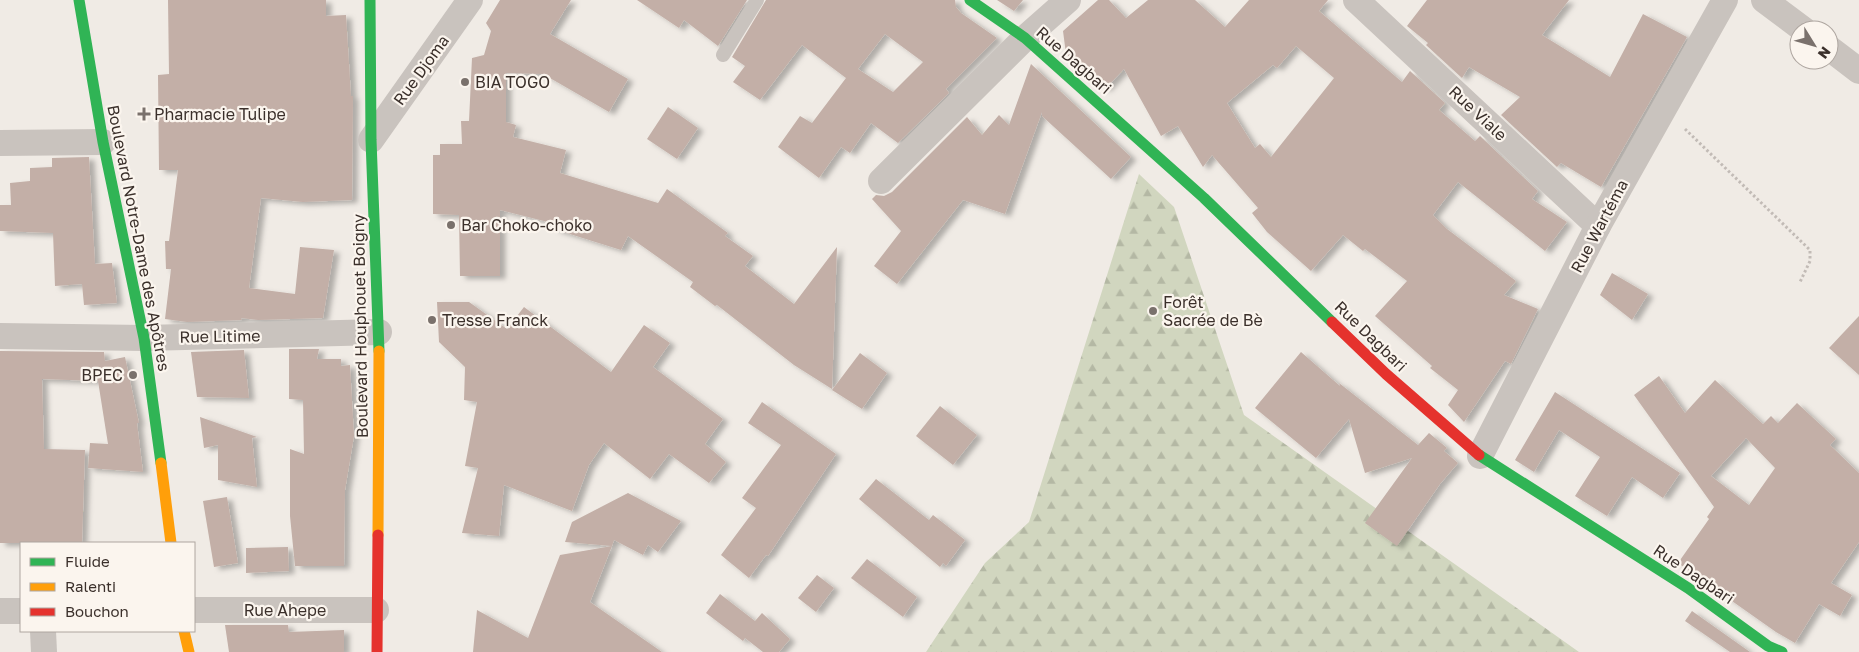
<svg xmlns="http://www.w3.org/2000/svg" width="1859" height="652" font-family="'Golos Text',sans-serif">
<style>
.forest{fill:url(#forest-firs)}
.building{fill:#c3afa7;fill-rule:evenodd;filter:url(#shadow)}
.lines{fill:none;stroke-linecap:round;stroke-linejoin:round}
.path{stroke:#c2bbb6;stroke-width:3;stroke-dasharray:2.5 2.5;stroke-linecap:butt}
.lane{stroke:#c9c3be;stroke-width:14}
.street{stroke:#c9c3be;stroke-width:26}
.fast{stroke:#30b455;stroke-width:11}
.slow{stroke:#ff9f0a;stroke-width:11}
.jam{stroke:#e5322d;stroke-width:11}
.poi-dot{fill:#7a716c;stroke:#fbf5ee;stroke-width:2}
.labels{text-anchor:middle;stroke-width:4.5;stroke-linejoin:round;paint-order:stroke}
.street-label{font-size:16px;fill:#3b302b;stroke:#fbf5ee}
.poi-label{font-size:16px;fill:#3b302b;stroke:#fbf5ee;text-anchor:start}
</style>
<defs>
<pattern id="forest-firs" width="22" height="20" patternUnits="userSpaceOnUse" patternTransform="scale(1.25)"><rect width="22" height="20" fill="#d1d6bf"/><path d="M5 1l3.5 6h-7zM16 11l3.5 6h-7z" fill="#b4b8a4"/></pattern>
<filter id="shadow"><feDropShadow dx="5.5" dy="3" stdDeviation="2.5" flood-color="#0004"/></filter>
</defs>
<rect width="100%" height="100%" fill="#f0ebe5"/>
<polygon class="forest" points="1139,174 1174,207 1244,415 1579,652 926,652 985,563 1029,522"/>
<g class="building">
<polygon points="168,0 326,0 326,16 346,15 351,96 353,96 352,200 303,202 261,198 249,288 295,294 300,247 334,250 323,318 258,320 241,318 242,320 187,322 165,319 171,269 166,269 165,241 169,241 178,170 159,170 158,75 169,74"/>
<polygon points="500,0 571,0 550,34 628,79 609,112 543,74 506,73 506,122 516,125 513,137 566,150 560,173 658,203 667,189 728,233 725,236 753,256 745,266 794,304 837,247 832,389 794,365 717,305 715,306 690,287 693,282 628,236 621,250 554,229 556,224 500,210 500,276 460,276 459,215 433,214 433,155 440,155 440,144 462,144 461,121 469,121 472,58 484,55 491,31 486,23"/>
<polygon points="637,0 747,0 718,46 684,20 679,28"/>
<path d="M766,0H955L956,7L961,13L997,38L946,89L949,93L898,143L871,123L850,153L841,147L819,178L778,147L800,116L812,123L846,78L802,45L760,100L733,82L745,66L732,57ZM885,34L923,62L893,92L858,69Z"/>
<polygon points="997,0 1023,0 1014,11"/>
<path d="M1098,0H1109L1126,18L1148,0H1195L1225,27L1249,0H1328L1319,11L1402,82L1410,71L1445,103L1439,110L1475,141L1480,136L1538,191L1532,199L1567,222L1545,251L1458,182L1433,215L1447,229L1516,281L1504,295L1538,309L1511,364L1505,361L1464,422L1448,405L1458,390L1430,368L1432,366L1375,316L1407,281L1365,249L1363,251L1343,235L1311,271L1267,232L1252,213L1258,208L1212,155L1203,167L1178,126L1161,136L1124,69L1105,89L1066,54L1063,31ZM1296,46L1334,78L1271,157L1260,144L1255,148L1227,103L1273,65L1277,68Z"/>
<polygon points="1427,0 1569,0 1542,35 1610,77 1643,14 1687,37 1601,187 1561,163 1557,167 1501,115 1520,97 1469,67 1462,78 1426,45 1428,43 1407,26"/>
<polygon points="1031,64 1131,157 1111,179 1042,116 1042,112 1005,214 963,200 897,284 874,266 901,231 872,199 876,195 884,196 892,192 967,117 982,135 999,115 1009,125"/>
<polygon points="668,107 698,128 677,159 647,139"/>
<polygon points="89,157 95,264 112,263 117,303 84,305 82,284 55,286 53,233 0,231 0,205 11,205 10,183 30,181 30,168 52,167 52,158"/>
<polygon points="1612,273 1648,294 1632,320 1600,295"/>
<polygon points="437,302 469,302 507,329 524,307 611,372 644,325 670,343 653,367 723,419 705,444 726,462 709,483 669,454 650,479 604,443 589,465 572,511 504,485 499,536 462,533 478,468 465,466 477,402 464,400 465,367 439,342"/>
<polygon points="1859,316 1859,375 1829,348"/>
<polygon points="289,349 319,349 317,359 341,359 341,366 350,365 354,436 345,490 344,566 295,566 290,516 290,449 304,454 303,400 289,399"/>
<polygon points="244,350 249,398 197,397 191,352"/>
<polygon points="0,351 104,352 105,361 125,357 139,423 137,423 143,472 88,468 90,443 108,444 98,381 42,379 44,449 85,450 82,543 0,543"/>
<polygon points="1301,352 1340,386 1339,383 1418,445 1429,433 1447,448 1444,451 1458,463 1440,484 1397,546 1365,523 1412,458 1365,473 1349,419 1316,458 1255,408"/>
<polygon points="860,353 887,373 862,409 832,390"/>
<path d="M1659,376L1685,413L1715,380L1763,424L1771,416L1778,423L1797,403L1836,439L1830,445L1859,473V542L1831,583L1852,595L1840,616L1819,604L1795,643L1776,632L1678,563L1709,519L1707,517L1714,507L1634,395ZM1746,438L1775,468L1749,505L1711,476Z"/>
<polygon points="1555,392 1680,473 1663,498 1632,477 1607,516 1575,496 1600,457 1559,430 1534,472 1515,460"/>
<polygon points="762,402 836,454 768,556 766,555 749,578 721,555 756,508 742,498 781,445 748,423"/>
<polygon points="940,406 977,435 953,465 916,436"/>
<polygon points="200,417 257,437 252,438 257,487 218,480 218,445 204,448"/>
<polygon points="876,479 929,520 933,515 965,540 946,566 943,563 940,567 859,499"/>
<polygon points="628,493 681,521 658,552 648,545 643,555 614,540 612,546 565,542 572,522"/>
<polygon points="227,497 238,563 214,567 203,501"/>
<polygon points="612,546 590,602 662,652 473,652 477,610 528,638 560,555"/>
<polygon points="288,547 289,571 246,573 246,548"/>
<polygon points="867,559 917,597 903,617 851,578"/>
<polygon points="817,575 834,588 816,612 798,598"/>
<polygon points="720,594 755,621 762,613 790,639 779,652 763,652 745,638 743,641 706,613"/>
<polygon points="1692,611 1750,652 1730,652 1685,621"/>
<polygon points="225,625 288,625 289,632 344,630 344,652 229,652"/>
</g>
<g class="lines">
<polyline class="path" points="1685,129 1810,250 1810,261 1800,282"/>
<polyline class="lane" points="723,55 757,0"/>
<g class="street">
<polyline points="1356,0 1598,226"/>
<polyline points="1764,0 1804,30"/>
<polyline points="1829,48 1859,71"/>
<polyline points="371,140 470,0"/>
<polyline points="0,143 103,142"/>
<polyline points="881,181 1025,38 1068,0"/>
<polyline points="0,336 144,338 379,332"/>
<polyline points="1480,456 1598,226 1725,0"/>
<polyline points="194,610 376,610"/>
<polyline points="0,611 21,611"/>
<polyline points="43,631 44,652"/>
</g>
<g class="fast">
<polyline points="79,0 103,142 144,338 161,463"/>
<polyline points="370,0 371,140 379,351"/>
<polyline points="970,0 1025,38 1204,198 1332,322"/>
<polyline points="1479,455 1688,588 1768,646 1782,652"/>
</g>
<g class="slow">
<polyline points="161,463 171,543"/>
<polyline points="378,535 379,351"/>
<polyline points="184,631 189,652"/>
</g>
<g class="jam">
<polyline points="1332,322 1386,374 1479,455"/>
<polyline points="377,652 378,535"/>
</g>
</g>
<g class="poi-dot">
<circle cx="465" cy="82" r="5"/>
<path d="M141.5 106.5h5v5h5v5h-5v5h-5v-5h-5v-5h5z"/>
<circle cx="451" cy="225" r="5"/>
<circle cx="1153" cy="311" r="5"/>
<circle cx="432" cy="320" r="5"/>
<circle cx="133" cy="375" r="5"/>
</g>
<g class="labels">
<g class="street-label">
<text transform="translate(1074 60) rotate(41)" y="6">Rue Dagbari</text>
<text transform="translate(421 70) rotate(-54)" y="6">Rue Djoma</text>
<text transform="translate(1478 113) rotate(43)" y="6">Rue Viale</text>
<text transform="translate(1599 226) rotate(-62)" y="6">Rue Wartéma</text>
<text transform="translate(139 238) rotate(79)" y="6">Boulevard Notre-Dame des Apôtres</text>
<text transform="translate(360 326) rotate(-91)" y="6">Boulevard Houphouet Boigny</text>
<text transform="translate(220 336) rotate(-1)" y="6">Rue Litime</text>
<text transform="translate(1371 336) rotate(44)" y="6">Rue Dagbari</text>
<text transform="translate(1694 574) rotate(34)" y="6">Rue Dagbari</text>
<text x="285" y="616">Rue Ahepe</text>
</g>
<g class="poi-label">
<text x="475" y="88">BIA TOGO</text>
<text x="154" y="120">Pharmacie Tulipe</text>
<text x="461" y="231">Bar Choko-choko</text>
<text x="1163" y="308">Forêt<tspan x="1163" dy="18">Sacrée de Bè</tspan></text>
<text x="442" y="326">Tresse Franck</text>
<text x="123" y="381" text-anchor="end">BPEC</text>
</g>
</g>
<rect x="20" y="542" width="175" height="90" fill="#fbf5ee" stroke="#aea6a0"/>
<rect x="30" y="558" width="25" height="8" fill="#30b455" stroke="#aea6a0"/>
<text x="65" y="567" font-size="15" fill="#3b302b">Fluide</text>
<rect x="30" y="583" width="25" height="8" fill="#ff9f0a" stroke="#aea6a0"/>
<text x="65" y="592" font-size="15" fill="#3b302b">Ralenti</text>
<rect x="30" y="608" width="25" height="8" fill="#e5322d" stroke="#aea6a0"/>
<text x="65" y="617" font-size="15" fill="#3b302b">Bouchon</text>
<g transform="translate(1814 45) rotate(127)"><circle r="24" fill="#fbf5ee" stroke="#aea6a0"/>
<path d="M0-4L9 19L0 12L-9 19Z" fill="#7a716c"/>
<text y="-8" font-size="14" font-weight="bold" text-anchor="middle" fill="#3b302b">N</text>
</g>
</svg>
